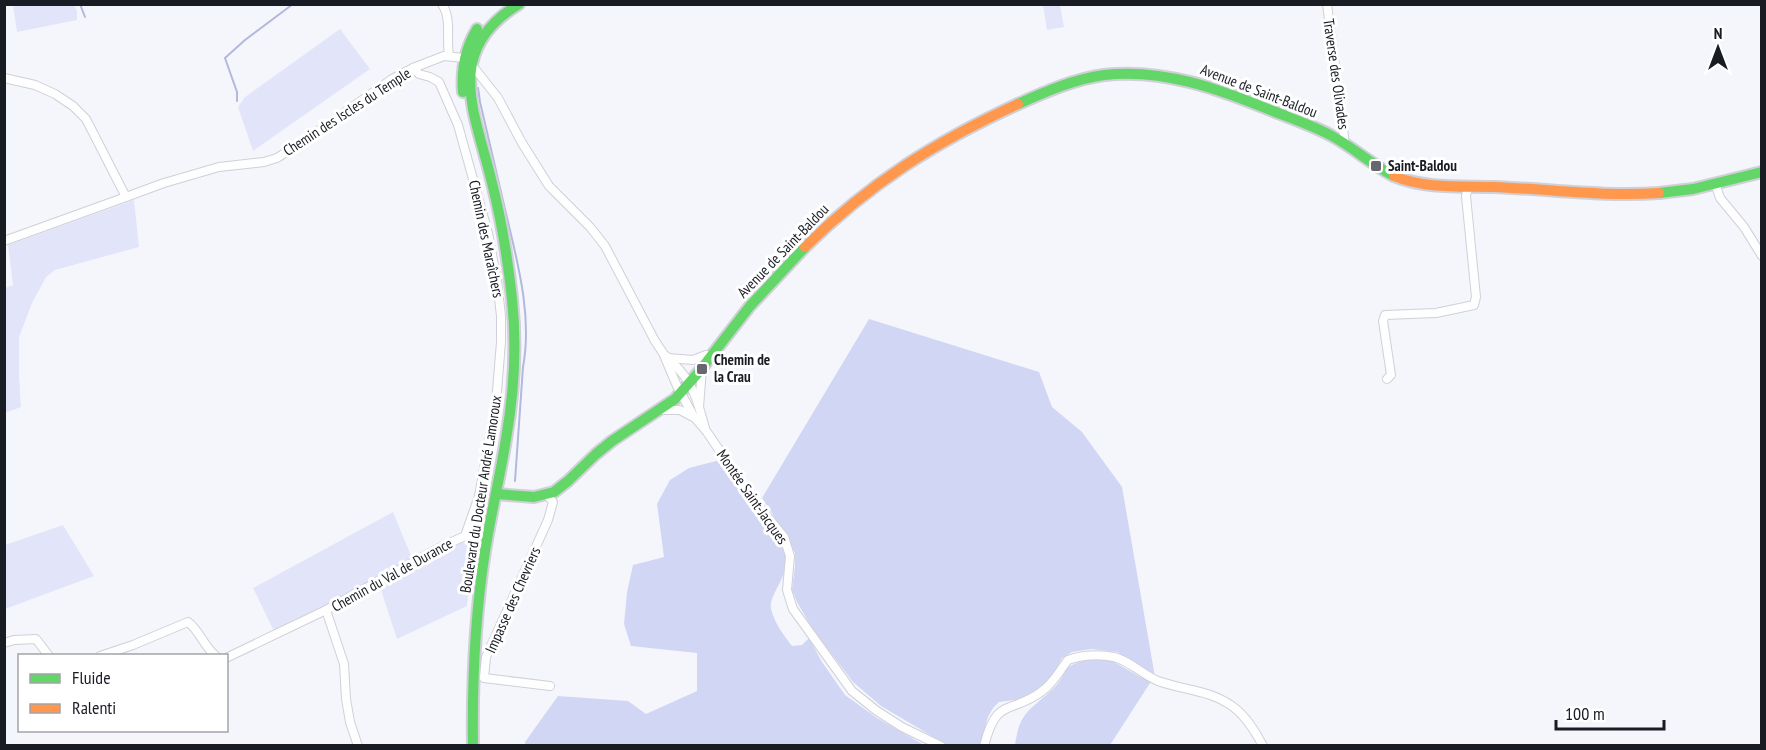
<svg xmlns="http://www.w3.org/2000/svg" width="1766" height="750" font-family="'PT Sans Narrow',sans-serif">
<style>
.green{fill:#e2e5fa}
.forest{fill:#d1d6f4}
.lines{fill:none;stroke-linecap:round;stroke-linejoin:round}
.stream{stroke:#b3b8dd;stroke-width:2}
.street-casing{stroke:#cfd0d8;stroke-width:10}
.fast-casing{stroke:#cfd0d8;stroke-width:14}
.slow-casing{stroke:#cfd0d8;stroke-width:14}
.street{stroke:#fefefe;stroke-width:8}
.fast{stroke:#63d668;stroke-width:10}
.slow{stroke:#ff974d;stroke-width:10}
.poi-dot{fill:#67686f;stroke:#fff;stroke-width:2}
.labels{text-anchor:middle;stroke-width:6;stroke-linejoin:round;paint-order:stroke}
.street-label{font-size:15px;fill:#1a1c24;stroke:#fff}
.poi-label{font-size:15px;font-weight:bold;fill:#1a1c24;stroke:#fff;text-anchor:start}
</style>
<rect width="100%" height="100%" fill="#f5f6fb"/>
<g class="green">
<polygon points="13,5 74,5 77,11 77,20 17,32"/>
<polygon points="1043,5 1060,5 1064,27 1047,30"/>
<polygon points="340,29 370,69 253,151 238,107 245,97"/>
<polygon points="134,200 139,247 55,270 46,277 32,303 19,337 19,375 21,407 5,413 5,288 13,285 8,245"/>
<polygon points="393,512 412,558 318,611 274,631 253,588"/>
<polygon points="63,525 94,576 5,609 5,545"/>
<polygon points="461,541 472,548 467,606 397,639 379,584"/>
</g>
<g class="forest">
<polygon points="869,319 1039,372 1052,407 1082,432 1122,487 1155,677 1117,652 1092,649 1072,652 1062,658 1052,677 1034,692 1021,699 999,702 993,708 988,717 980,745 947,745 881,706 853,682 812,628 797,602 792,590 795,566 795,553 784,532 762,498"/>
<path d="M720,460C731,477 741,495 753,511C763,525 778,536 784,552C793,574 768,593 771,609C774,622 784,636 792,646L802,645L809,638L822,662L845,695L877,718L924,745L525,746V742L558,696L628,701L646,714L697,691V653L631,646L624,624L627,592L633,565L664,557L657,504L670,480L689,468Z"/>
<path d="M1085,660H1111L1140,677L1152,680L1110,745L1015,746C1019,711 1031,710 1054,688C1069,673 1058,668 1085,660Z"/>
</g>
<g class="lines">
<g class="stream">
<polyline points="80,4 85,17"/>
<path d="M478,88L480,102C488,136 496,171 504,205C516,257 533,313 523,367L515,481"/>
<polyline points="237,101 237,92 225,58 245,40 293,4"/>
</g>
<defs>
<g id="street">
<path d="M442,4C452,19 446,38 449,55"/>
<polyline points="1327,4 1345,144"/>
<polyline points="472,65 498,98 522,143 549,186 590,227 605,246 655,341 663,353 677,386 694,417 707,432 748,493 784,537 790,556 787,590 793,609 852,691 877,711 902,727 941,746"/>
<polyline points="413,68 419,74 430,77 439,82 458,125 488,233 497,281 501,316 501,342 496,403 479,496 465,536"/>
<polyline points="4,78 35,85 55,94 73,106 86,119 126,197 164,183 219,167 264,162 277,158 314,134 392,79 413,68 444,56 464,58"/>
<polyline points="1715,183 1720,198 1744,227 1762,256"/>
<polyline points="4,241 126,197"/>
<path d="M666,356C684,373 692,384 699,407"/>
<polyline points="668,358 693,360 706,355"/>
<polyline points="702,369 699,407 705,428"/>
<polyline points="1387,379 1391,375 1383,321 1385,315 1436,313 1474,305 1476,297 1466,196 1468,186"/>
<polyline points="661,410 680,410 693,417"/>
<polyline points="547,495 553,502 548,520 486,657 484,678 550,686"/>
<polyline points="4,643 14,640 36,639 49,656"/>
<path d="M100,656L133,645L188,622C200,631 204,647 216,656"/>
<polyline points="226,658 326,610"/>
<polyline points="358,746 350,722 346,699 344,664 326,610 441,547 465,536 487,534"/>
<path d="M984,746C997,696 1009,715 1041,692C1054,683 1059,671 1068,660C1081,655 1100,654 1114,657C1130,661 1143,675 1158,681C1183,690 1210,690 1232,706C1246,716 1255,731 1263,746"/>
</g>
<g id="fast">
<path d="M463,92C461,69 465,49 477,29"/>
<path d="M1018,104C1045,92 1074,79 1104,75C1163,68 1219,89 1273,111C1293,119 1314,126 1332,136C1354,148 1372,165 1394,176"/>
<polyline points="1659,193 1693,189 1762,172"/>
<polyline points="496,494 534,497 554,492 568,481 596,454 612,441 675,399 698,373 750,306 805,247"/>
<path d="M473,746C472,681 475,616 485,551C491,513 500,477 506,439C514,393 517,346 512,299C508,261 502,223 493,187C477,116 440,52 519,4"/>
</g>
<g id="slow">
<path d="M1394,176C1425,189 1461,186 1494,187C1549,189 1605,197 1659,193"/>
<path d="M805,247C870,183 935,142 1018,104"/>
</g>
</defs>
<use href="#street" class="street-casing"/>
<use href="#fast" class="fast-casing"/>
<use href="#slow" class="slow-casing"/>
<use href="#street" class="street"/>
<use href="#fast" class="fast"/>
<use href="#slow" class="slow"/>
</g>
<g class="poi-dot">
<rect x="1370" y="160" width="12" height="12" rx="3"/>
<rect x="696" y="363" width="12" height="12" rx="3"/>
</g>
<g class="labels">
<g class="street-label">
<text transform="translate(1336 74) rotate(82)" y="5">Traverse des Olivades</text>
<text transform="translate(1259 91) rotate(21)" y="5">Avenue de Saint-Baldou</text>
<text transform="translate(347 112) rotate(-33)" y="5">Chemin des Iscles du Temple</text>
<text transform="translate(486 239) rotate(78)" y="5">Chemin des Maraîchers</text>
<text transform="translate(783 251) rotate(-46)" y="5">Avenue de Saint-Baldou</text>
<text transform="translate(481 494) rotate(-81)" y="5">Boulevard du Docteur André Lamoroux</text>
<text transform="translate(752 497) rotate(55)" y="5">Montée Saint-Jacques</text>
<text transform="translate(392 575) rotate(-29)" y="5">Chemin du Val de Durance</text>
<text transform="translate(513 600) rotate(-66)" y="5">Impasse des Chevriers</text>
</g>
<g class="poi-label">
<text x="1388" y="171">Saint-Baldou</text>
<text x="714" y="365">Chemin de<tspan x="714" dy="17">la Crau</tspan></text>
</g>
</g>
<rect width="1766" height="750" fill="none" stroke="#1a1c24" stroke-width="12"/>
<rect x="18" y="654" width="210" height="78" fill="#ffffff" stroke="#a3a4a7" stroke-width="1.5"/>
<rect x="30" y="674" width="30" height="9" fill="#63d668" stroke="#a3a4a7" stroke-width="1.5"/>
<text x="72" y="684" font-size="18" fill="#1a1c24">Fluide</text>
<rect x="30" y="704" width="30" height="9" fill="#ff974d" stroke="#a3a4a7" stroke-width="1.5"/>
<text x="72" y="714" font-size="18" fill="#1a1c24">Ralenti</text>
<g transform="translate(1718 48)" stroke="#ffffff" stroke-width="4.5" paint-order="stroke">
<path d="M0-4.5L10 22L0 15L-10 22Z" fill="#1a1c24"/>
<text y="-9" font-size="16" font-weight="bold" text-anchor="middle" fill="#1a1c24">N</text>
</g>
<path d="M1556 720v9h108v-9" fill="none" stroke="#1a1c24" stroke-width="3"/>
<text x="1565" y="720" font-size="18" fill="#1a1c24" stroke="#ffffff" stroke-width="4.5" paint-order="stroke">100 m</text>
</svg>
